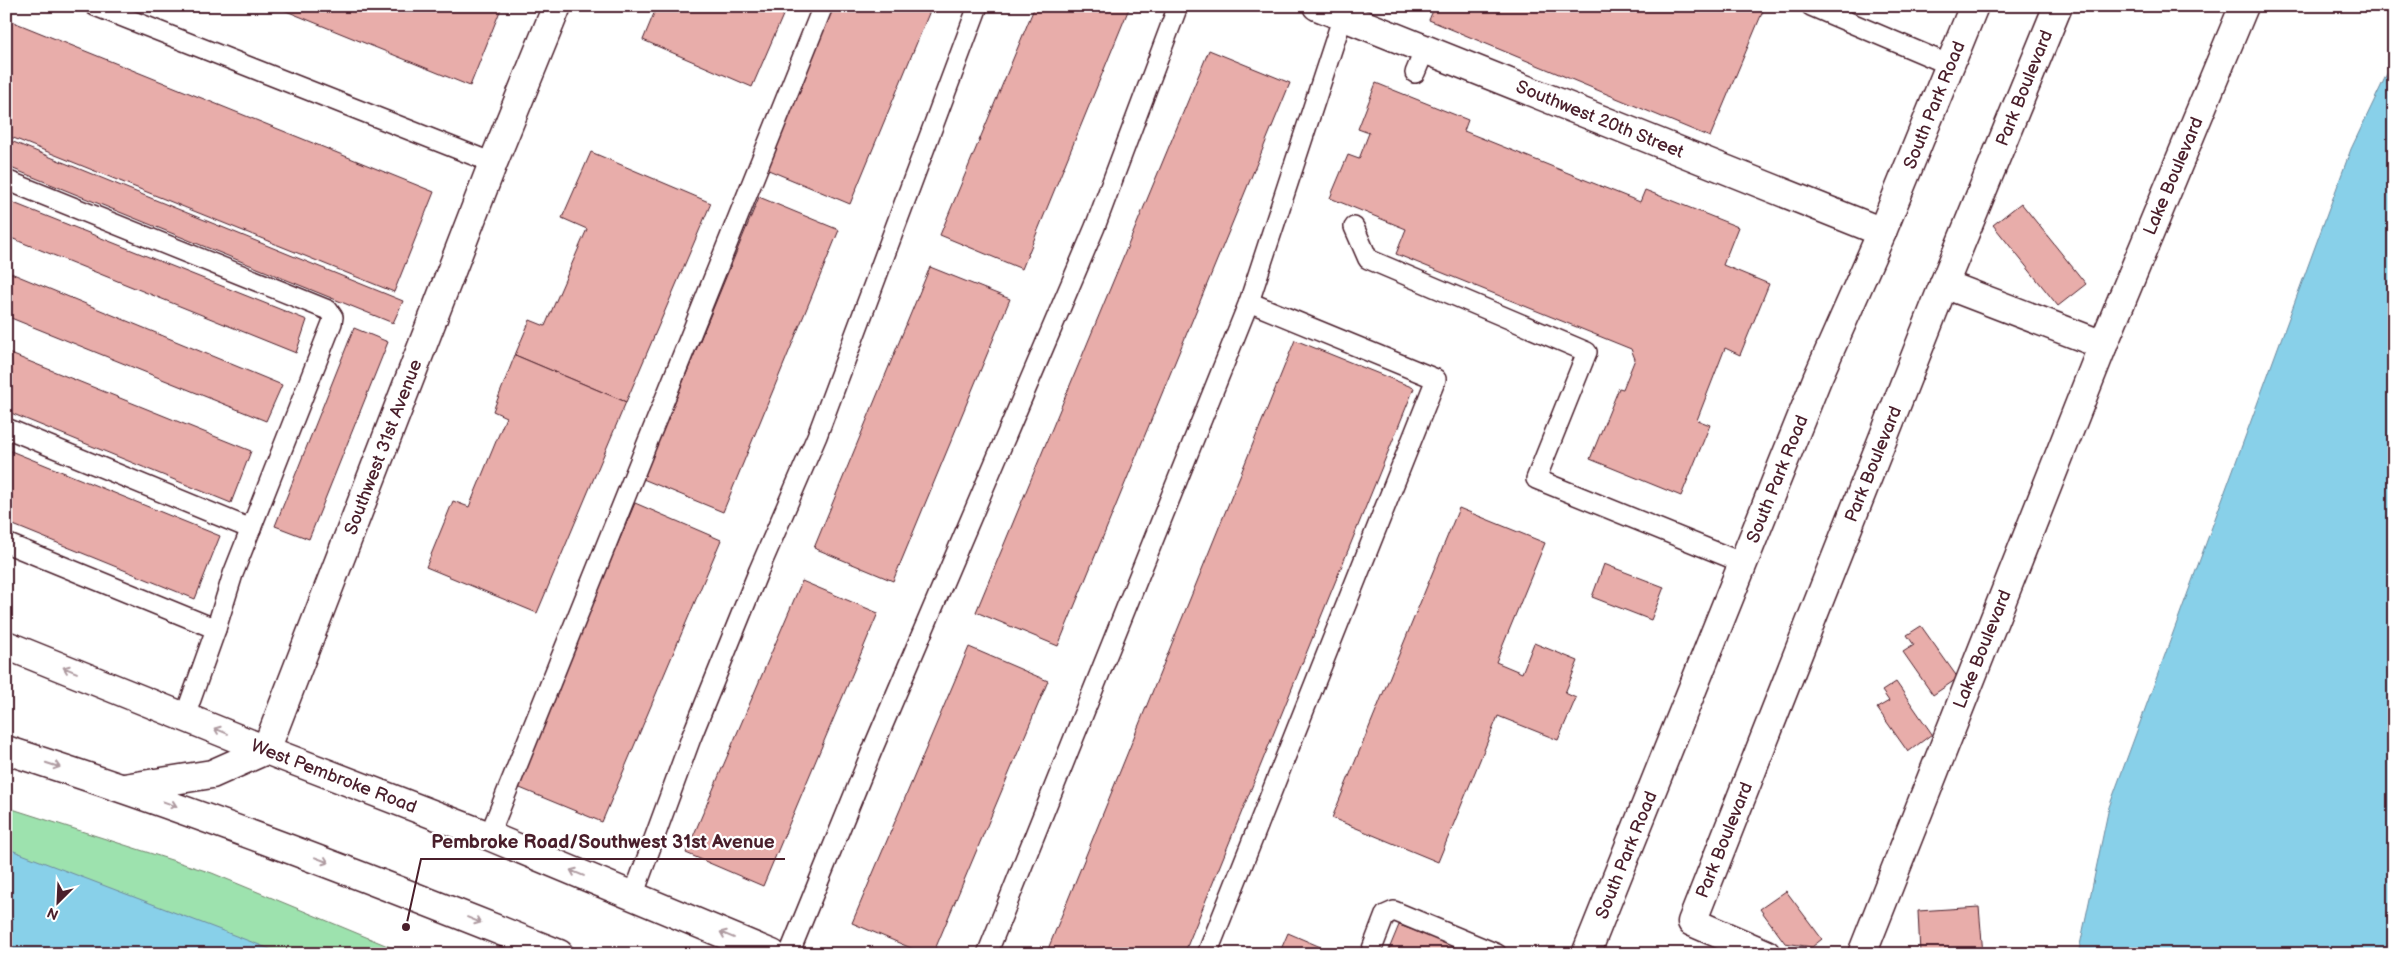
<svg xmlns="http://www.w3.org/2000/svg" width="2400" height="960" font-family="'Balsamiq Sans',sans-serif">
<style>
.green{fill:#9de2ae;stroke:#74806c}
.water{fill:#88d0e9;stroke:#6f899d}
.building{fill:#e8adaa;stroke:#4a1f2b}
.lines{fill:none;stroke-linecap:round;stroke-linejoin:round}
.service-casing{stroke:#4a1f2b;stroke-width:22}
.minor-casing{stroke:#4a1f2b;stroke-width:31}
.tertiary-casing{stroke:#4a1f2b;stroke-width:31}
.secondary-casing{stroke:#4a1f2b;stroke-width:31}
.service{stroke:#fff;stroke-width:19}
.minor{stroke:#fff;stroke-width:28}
.tertiary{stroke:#fff;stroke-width:28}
.secondary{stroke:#fff;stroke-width:28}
.oneway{stroke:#ae9aa0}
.labels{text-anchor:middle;stroke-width:4.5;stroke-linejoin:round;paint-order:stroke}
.street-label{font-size:18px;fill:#4a1f2b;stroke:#fff}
.leader{fill:none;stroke:#4a1f2b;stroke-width:2}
.callout-dot{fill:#4a1f2b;stroke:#fff;stroke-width:2}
.callout-label{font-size:19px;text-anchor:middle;font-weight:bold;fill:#4a1f2b;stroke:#fff;stroke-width:4.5;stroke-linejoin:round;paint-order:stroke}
</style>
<rect width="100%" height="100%" fill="#fff"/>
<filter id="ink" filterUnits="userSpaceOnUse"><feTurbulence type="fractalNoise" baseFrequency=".02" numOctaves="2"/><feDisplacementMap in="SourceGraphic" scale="10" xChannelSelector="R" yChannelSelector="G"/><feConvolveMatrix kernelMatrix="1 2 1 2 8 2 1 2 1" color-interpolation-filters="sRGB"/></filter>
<g filter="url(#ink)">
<polygon class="green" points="6,807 212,873 407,954 6,954"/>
<g class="water">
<polygon points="2394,59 2394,954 2083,954 2079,950 2109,807 2351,149"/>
<polygon points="6,848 283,954 6,954"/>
</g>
<g class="building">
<polygon points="274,6 502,6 470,86"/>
<polygon points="657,6 787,6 752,87 643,40"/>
<polygon points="833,6 932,6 850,204 766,169"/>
<polygon points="1035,6 1130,6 1022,269 940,235"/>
<polygon points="1435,6 1765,6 1710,137 1429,20"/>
<polygon points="11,21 434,192 394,292 6,135 6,23"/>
<polygon points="1209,50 1290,83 1058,646 976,612"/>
<polygon points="1376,83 1468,120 1464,131 1640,202 1645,190 1738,227 1723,265 1769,284 1740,355 1725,348 1697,420 1710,425 1681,496 1590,459 1619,388 1623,389 1635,359 1631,349 1396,254 1406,229 1330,198 1348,155 1359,159 1369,133 1358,129"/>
<polygon points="6,139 403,301 393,323 6,166"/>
<polygon points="591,152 711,203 626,402 515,355 530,320 545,326 587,229 562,218"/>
<polygon points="759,197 839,230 723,512 643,479"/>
<polygon points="6,200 307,320 296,353 6,236"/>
<polygon points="2021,203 2086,284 2058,306 1993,225"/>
<polygon points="930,267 1010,299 893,581 814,548"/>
<polygon points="6,271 282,385 266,421 6,316"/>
<polygon points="354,328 388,342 309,539 275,526"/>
<polygon points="1295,340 1414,388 1184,954 1046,954"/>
<polygon points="6,352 251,451 231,503 6,411"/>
<polygon points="515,355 626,402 537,613 426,567 453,501 469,507 506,417 493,411"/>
<polygon points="6,449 220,536 195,599 6,522"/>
<polygon points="635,503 721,540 602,822 515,786"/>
<polygon points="1459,508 1545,543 1496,662 1522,673 1534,643 1578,661 1565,693 1576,698 1558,740 1498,716 1438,862 1332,818"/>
<polygon points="1604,564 1664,587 1651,620 1592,597"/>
<polygon points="802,581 878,613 763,886 686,853"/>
<polygon points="1921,626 1958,678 1933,695 1903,652 1914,645 1907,635"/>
<polygon points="969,647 1048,681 933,954 925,954 852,923"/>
<polygon points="1896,682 1932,734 1908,752 1877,708 1889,701 1882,691"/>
<polygon points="1786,891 1822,939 1812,947 1785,943 1760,909"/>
<polygon points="1979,907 1983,954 1920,954 1918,911"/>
<polygon points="1399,925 1460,947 1457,954 1387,954"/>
<polygon points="1288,933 1330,951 1328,954 1279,954"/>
</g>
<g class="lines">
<defs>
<g id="service">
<polyline points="95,6 493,163"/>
<polyline points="1811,6 1950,65"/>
<polyline points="1415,73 1425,49"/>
<polyline points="6,180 328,310 333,317 332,323 233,574 216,629"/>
<polyline points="1354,227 1368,259 1587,352 1536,479 1743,563"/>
<polyline points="6,428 251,529"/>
<polyline points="6,543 216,629 185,716"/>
<polyline points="489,836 823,6"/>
<polyline points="633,896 691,738 759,570 817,436 978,6"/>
<polyline points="789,954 871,753 1095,227 1178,6"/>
<polyline points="987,954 1249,302 1343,16"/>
<polyline points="1207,954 1436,379 1249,302"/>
<polyline points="1370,954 1385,915 1394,911 1497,954"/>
</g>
<g id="minor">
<polyline points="1317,6 1882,232"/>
<polyline points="1944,284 2103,345"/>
<polyline points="124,788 212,774 266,750 493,163 557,6"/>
<polyline points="1766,954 1692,922 1944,284 2058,6"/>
<polyline points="1862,954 2103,345 2244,6"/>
</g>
<polyline id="tertiary" points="1586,954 1817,379 1882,232 1974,6"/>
<g id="secondary">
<polyline points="6,645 266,750 489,836 772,954"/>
<path d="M6,750C194,810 376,881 559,954"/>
</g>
</defs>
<use href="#service" class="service-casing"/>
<use href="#minor" class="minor-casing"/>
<use href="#tertiary" class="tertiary-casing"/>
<use href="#secondary" class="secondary-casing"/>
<use href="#service" class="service"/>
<use href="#minor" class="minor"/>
<use href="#tertiary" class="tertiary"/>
<use href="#secondary" class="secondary"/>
</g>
<defs><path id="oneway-shaft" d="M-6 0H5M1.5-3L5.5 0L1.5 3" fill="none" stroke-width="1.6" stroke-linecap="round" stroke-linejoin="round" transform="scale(1.25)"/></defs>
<g class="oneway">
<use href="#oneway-shaft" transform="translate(70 670) rotate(-158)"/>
<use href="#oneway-shaft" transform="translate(221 731) rotate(-158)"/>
<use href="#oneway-shaft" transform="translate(53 765) rotate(18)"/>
<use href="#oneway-shaft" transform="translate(170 804) rotate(20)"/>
<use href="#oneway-shaft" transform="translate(322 860) rotate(21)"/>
<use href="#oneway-shaft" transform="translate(577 873) rotate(-157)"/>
<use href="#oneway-shaft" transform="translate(474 920) rotate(22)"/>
<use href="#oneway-shaft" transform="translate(727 935) rotate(-157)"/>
</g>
</g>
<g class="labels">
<g class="street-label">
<text transform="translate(2024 88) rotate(-68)" y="6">Park Boulevard</text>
<text transform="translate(1934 105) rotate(-68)" y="6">South Park Road</text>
<text transform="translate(1600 119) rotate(22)" y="6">Southwest 20th Street</text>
<text transform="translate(2173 176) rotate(-67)" y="6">Lake Boulevard</text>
<text transform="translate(383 447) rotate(-69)" y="6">Southwest 31st Avenue</text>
<text transform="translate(1873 464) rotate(-68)" y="6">Park Boulevard</text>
<text transform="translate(1777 479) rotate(-68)" y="6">South Park Road</text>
<text transform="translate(1982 649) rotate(-68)" y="6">Lake Boulevard</text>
<text transform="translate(334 776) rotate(21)" y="6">West Pembroke Road</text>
<text transform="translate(1724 840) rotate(-68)" y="6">Park Boulevard</text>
<text transform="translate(1626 855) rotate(-68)" y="6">South Park Road</text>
</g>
</g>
<path class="leader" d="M406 927L421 859H785"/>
<circle class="callout-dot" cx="406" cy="927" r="5"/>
<g class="callout-label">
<text x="603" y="848">Pembroke Road/Southwest 31st Avenue</text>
</g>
<rect width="2400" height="960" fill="none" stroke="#fff" stroke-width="25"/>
<rect x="12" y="12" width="2375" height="935" fill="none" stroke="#4a1f2b" stroke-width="2" filter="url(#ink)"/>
<g transform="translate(58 902) rotate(204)" stroke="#ffffff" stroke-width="4" paint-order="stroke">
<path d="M0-4L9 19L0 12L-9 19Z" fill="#4a1f2b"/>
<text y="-8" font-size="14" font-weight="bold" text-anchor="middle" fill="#4a1f2b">N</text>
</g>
</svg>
